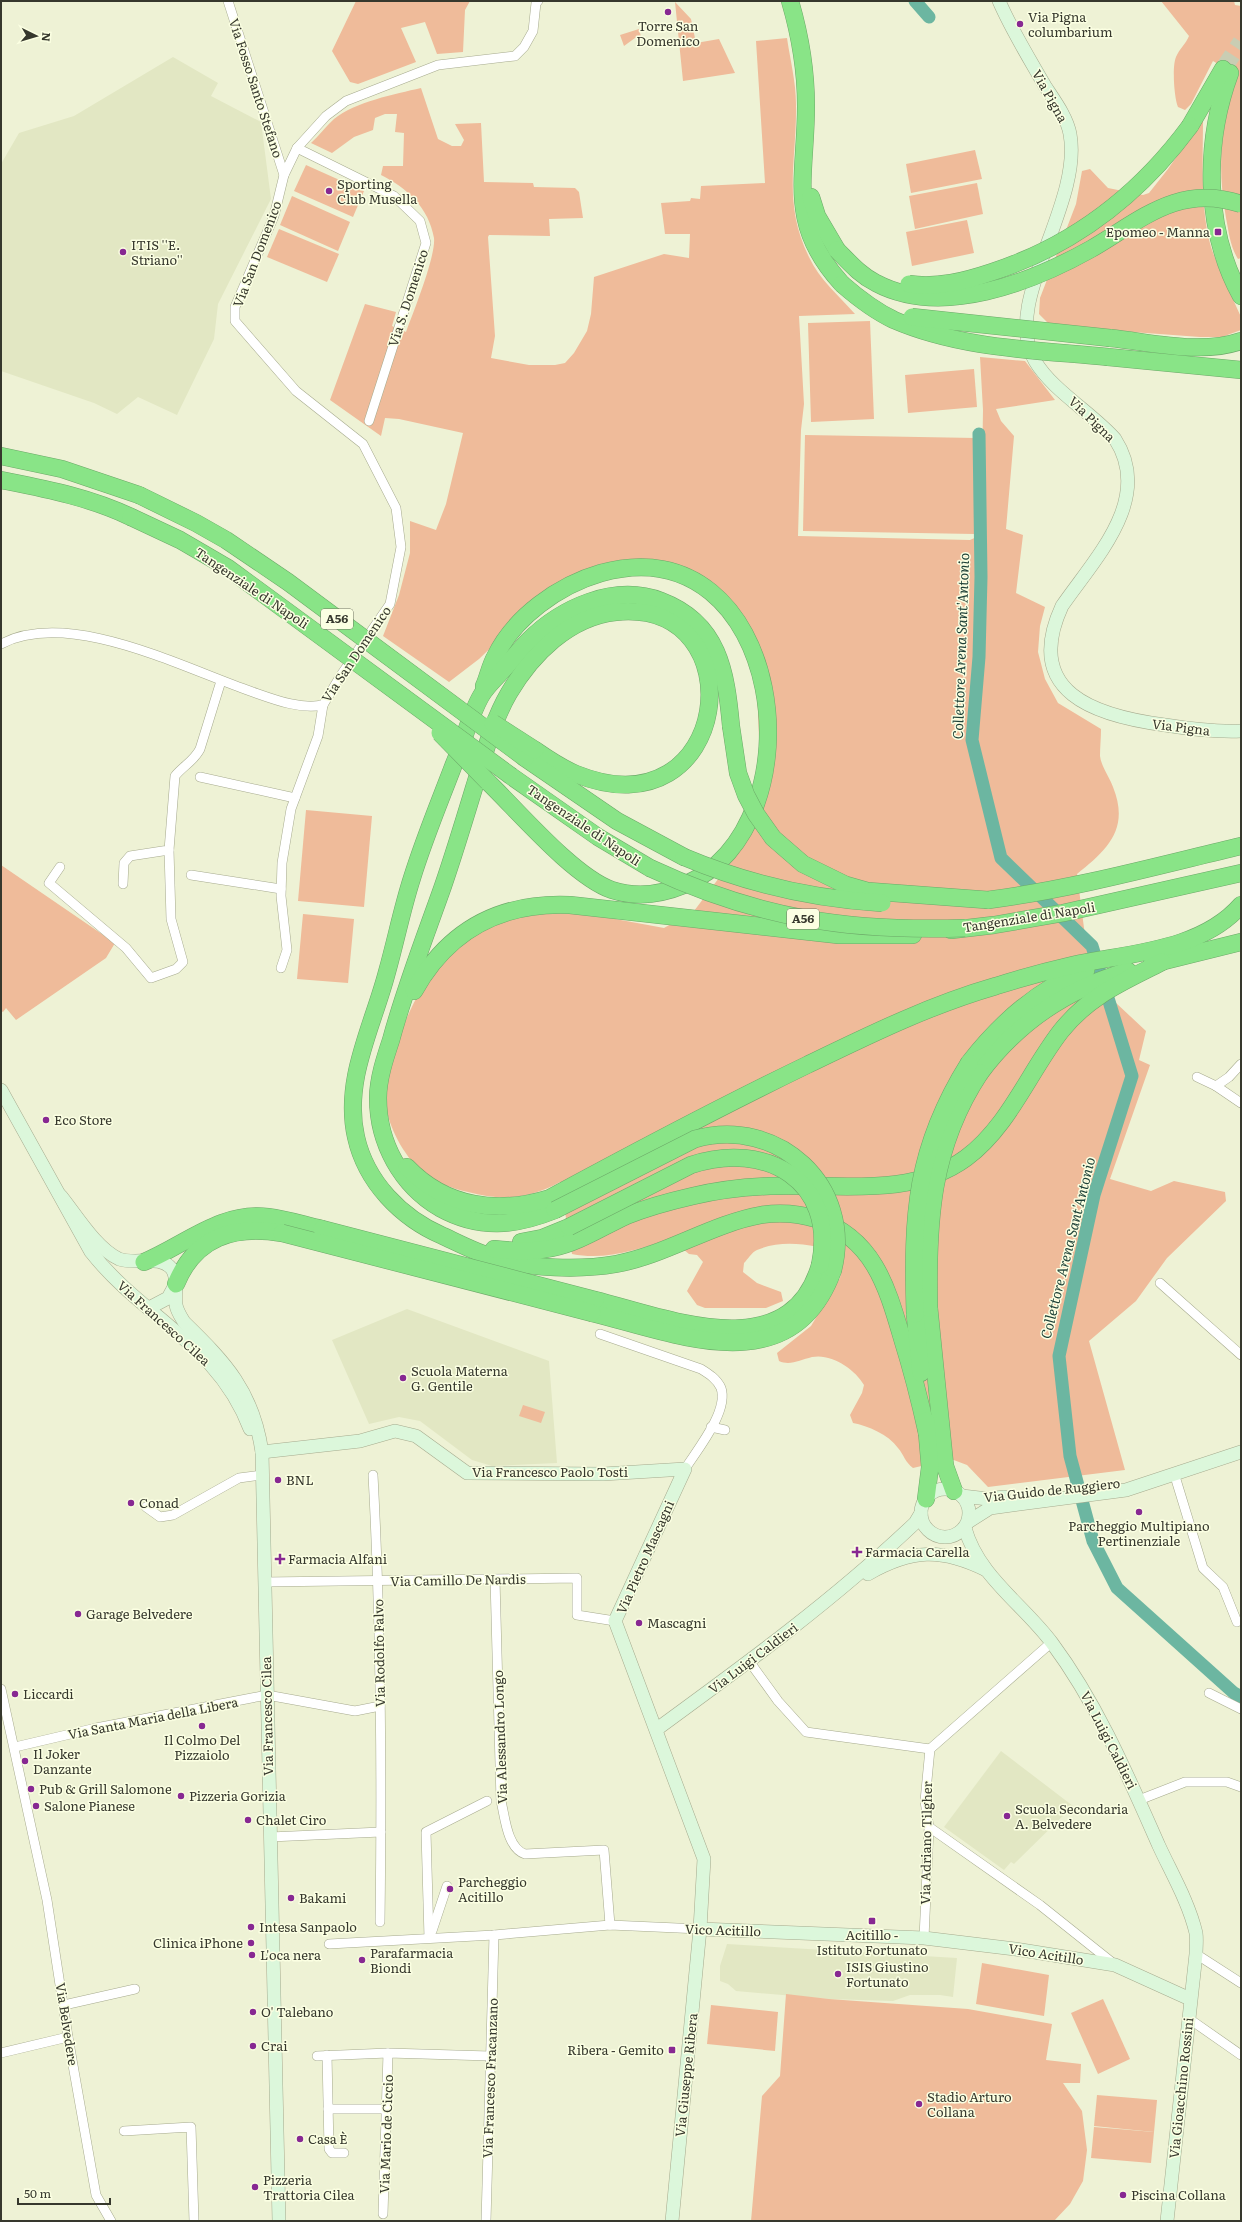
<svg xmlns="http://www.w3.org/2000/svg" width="1242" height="2222" font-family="Literata,serif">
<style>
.built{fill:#e2e7c3}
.green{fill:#efbb9a}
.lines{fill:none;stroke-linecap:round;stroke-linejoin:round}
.canal{stroke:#6cb6a1;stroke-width:13}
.highway-tunnel{stroke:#c9cdb3;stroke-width:17;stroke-dasharray:17 8;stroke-linecap:butt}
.street-casing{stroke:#a6aa8e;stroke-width:10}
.secondary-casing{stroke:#a6aa8e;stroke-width:14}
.highway-casing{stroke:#6ca868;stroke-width:18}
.street{stroke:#fff;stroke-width:9}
.secondary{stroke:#dcf7db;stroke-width:13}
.highway{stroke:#89e487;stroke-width:17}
.highway-bridge-casing{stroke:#6ca868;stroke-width:18;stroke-linecap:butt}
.highway-bridge{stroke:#89e487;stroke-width:17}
.poi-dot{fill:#872892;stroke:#fbffe2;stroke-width:1.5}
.labels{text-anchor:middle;stroke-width:3;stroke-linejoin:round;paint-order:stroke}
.shield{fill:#fbffe2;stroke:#717463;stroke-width:1}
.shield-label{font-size:12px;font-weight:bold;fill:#36382d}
.poi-label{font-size:13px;fill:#36382d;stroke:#fbffe2;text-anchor:start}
.street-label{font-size:13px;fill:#36382d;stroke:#fbffe2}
.water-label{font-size:14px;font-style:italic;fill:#1c3f35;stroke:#fbffe2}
</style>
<rect width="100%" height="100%" fill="#eef2d5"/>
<g class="built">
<polygon points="173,57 218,83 211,96 261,122 271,199 218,304 214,339 177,415 138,397 117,414 94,403 1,371 1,164 19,133 74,116"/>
<polygon points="407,1309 549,1361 557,1463 492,1466 472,1460 420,1421 399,1417 369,1424 332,1340"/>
<polygon points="1001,1751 1073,1806 1014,1864 1011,1862 1004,1870 944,1827"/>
<polygon points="727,1944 957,1958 953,1997 940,1995 910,1995 893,2001 829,1999 736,1991 728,1984 720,1981 720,1966"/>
</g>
<g class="green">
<polygon points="356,1 470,1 465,10 463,52 437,54 425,22 401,28 416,62 358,84 350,82 332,51"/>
<path d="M1161,1H1234L1235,5L1241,6V258L1238,259C1230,246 1229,233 1226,218C1217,166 1220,125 1238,76L1213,61L1191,104L1185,110L1178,107C1174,98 1172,66 1176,57C1179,49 1186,44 1189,36Z"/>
<polygon points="675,2 691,19 696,43 719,39 735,73 683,81"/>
<polygon points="639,29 641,37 635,38 624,46 620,35"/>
<path d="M787,38C790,59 796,82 796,104C797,161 782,202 809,257C819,279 839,296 855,314L799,316L804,404L801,430L798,536L970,540L981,535L983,410L980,357L1025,361L1055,400L996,409L1001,421L1014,436L1006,529L1023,535L1016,593L1045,607L1040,626L1038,652L1045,679L1058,703L1101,729C1101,738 1100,747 1100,756C1101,766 1110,778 1113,787C1130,829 1107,850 1077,874L1087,951L1115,1002L1146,1031L1139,1060L1150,1065L1110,1179L1151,1191L1174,1181L1225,1192L1226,1201L1167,1258L1136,1301L1089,1341L1125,1470L988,1487L967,1465L951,1459L913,1468C905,1462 904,1455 898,1448C888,1434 868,1426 853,1423L850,1415L862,1393L864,1385C855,1369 831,1353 812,1357C800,1360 790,1366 779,1361L777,1353L811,1326L840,1278L844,1253C816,1246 785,1238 757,1250C752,1252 748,1259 744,1263L743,1272L757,1283L781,1292L783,1301L766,1308H705L697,1305L687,1291L703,1262L697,1255L689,1254L671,1239C638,1249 606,1261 572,1254L560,1182C529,1199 502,1201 468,1192C454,1189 436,1183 425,1174C406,1159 391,1132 386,1108C380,1072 411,1001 432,972C449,949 479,927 507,919C558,905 613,919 664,928L694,911L737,854L762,808L755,642L739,613L711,587L680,569L637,560L600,564L560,581L479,659L449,682L383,636L399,595L410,553V521L436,530L446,504L463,433L399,419L385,418L381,436L330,400L365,304L396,312L392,326L406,332C413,313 436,256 434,238C429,208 407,188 381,175L383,166H403L404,133L395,132L397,114H385L375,118L373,130L354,137L332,153L311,143C319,136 326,126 334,119C355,102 395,94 421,88L438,139L452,146H461L464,140L455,124L481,123L484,182L533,183L534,187L575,188L579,192L583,218L549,219L550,236L489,235L488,237L495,336L491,358L529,365H555L565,363L574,353L587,331L591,314L594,277L664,254L689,258L690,234H665L661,203L690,201L691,198L700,199L701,186L765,183L756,41Z"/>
<path d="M1203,119C1203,158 1200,210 1211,247C1219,271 1231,294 1241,317V330L1222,337H1200L1051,326L1039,314L1040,298L1076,204L1082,171L1090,169L1108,188L1143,195L1149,193L1168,169Z"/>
<polygon points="975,150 982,179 911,193 906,164"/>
<polygon points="306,165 364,191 353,217 294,191"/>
<polygon points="977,183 983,214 915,229 909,196"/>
<polygon points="292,196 350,222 338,251 280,225"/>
<polygon points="967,220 974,253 912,266 906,232"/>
<polygon points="279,229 339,254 327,282 267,257"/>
<polygon points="870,321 874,419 811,422 808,323"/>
<polygon points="974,369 977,407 908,413 905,375"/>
<polygon points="805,435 976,438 974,534 803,531"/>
<polygon points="306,810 372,816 364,907 298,901"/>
<polygon points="1,865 115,943 106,958 16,1020 6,1008 3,1012 1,1011"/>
<polygon points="303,914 354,919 348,983 297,979"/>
<polygon points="523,1405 545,1412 541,1423 519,1416"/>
<polygon points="982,1963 1049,1975 1044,2016 976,2004"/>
<polygon points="786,1994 829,1999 968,2009 1052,2024 1046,2060 1081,2064 1080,2083 1063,2083 1082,2111 1087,2150 1083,2181 1070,2204 1054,2221 751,2221 762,2096 780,2076"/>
<polygon points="1103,1999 1130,2059 1098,2074 1071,2013"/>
<polygon points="711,2005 778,2012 775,2051 707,2044"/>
<polygon points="1097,2095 1157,2100 1154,2132 1094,2126"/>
<polygon points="1094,2127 1154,2132 1151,2163 1091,2158"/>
</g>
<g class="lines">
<g class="canal">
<polyline points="915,1 929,17"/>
<polyline points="979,434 981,577 979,657 972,740 1001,858 1092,946 1132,1076 1094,1195 1059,1356 1070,1456 1093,1541 1117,1588 1234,1693 1241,1697"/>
</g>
<polyline class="highway-tunnel" points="1223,69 1241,42"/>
<defs>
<g id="street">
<polyline points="228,1 284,175"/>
<polyline points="297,148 394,196 420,221 426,243 369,421"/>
<path d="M1,644C69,608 183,668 250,691C273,699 300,710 323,705L341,675L390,604L401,547L396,508L363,444L296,391L235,321V307L274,216L284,175L297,148L326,116L346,101L438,65L515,56L524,47L533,31L536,3L538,1"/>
<polyline points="200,777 295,798"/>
<polyline points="60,867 49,883 126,948 151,978 176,969 183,962 171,919 169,850"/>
<polyline points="191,875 281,889"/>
<path d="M123,884L124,863L130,856L169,850L175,776C183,766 194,761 200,749L221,681"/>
<polyline points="281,968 287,950 281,896 282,863 291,809 318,736 323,705"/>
<polyline points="1197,1077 1216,1086 1229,1077 1241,1064"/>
<polyline points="1216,1086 1241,1103"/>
<polyline points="1160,1283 1241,1355"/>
<path d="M600,1334L701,1369C709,1374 717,1379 721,1388C729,1411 697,1450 685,1469"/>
<polyline points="711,1427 725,1430"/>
<polyline points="1174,1473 1203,1568 1223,1587 1237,1622"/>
<path d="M373,1475C381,1624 382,1773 380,1922"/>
<polyline points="146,1507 160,1517 173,1515 239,1478 262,1475"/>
<path d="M495,1579L501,1801C505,1817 507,1848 525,1854L604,1850L610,1925"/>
<polyline points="264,1582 577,1578 577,1615 615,1621"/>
<polyline points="749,1661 778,1701 806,1732 930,1749"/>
<polyline points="1,1689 47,1900 68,2037 96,2195 111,2221"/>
<polyline points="1209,1693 1241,1709"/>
<polyline points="15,1747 96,1728 267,1695 355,1711 380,1706"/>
<polyline points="930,1749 1052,1642"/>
<polyline points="1139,1800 1185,1782 1227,1782 1241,1787"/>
<polyline points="929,1827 1040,1905 1114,1964"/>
<polyline points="270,1837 381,1832"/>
<polyline points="432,1931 447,1886"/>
<polyline points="429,1938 426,1832 487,1801"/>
<polyline points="924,1938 929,1827 925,1801 930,1749"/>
<polyline points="329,1944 494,1935 610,1925 700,1929"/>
<polyline points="1196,1954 1241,1983"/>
<polyline points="64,2005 135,1989"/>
<polyline points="1188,2018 1241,2055"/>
<polyline points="1,2053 68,2037"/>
<polyline points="327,2055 329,2149 332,2153 344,2153"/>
<polyline points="317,2056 388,2053 490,2056"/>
<polyline points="328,2109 386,2109"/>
<polyline points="124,2131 191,2127 194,2221"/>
<polyline points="383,2214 388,2053"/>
<polyline points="486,2221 494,1935"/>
</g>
<g id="secondary">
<path d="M999,1C1012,31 1029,58 1045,86C1054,100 1067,117 1070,134C1083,205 1000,303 1035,361C1052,390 1092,413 1115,439C1154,499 1095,558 1062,606C1022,693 1096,716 1165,725C1190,729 1216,732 1241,731"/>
<path d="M1,1090L91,1252C143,1318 218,1344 250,1429"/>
<path d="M61,1196C77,1216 96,1248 119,1259C136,1265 160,1254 172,1269C179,1279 174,1294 176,1305C177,1311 181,1317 184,1322C226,1363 253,1391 262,1452L279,2221"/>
<polyline points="149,1308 168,1298 175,1285"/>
<polyline points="262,1452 360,1441 395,1431 416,1436 467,1473 603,1474 685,1469 615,1621 704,1859 700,1929 672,2221"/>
<circle cx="945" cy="1513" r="24"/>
<polyline points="962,1496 988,1499 1004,1497"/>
<polyline points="968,1522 990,1508 1126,1490 1241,1452"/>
<path d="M965,1528C978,1576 1024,1605 1052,1643C1098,1705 1128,1776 1159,1846C1172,1874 1189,1903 1196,1933C1197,1940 1196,1948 1196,1954L1167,2221"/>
<path d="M868,1574C912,1549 941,1548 986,1570"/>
<path d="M657,1729C746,1664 835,1599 915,1523L921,1513"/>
<polyline points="700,1929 924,1938 1015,1949 1115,1965 1190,1999"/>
</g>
<g id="highway">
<path d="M790,1C800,35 806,70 806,106C806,178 786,223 842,284"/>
<path d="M1230,73C1204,143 1204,229 1241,296"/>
<polyline points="1190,126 1223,69"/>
<polyline points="811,197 817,216 837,250"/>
<path d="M1110,338C1151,342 1200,355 1241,341"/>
<polyline points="1108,357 1241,370"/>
<polyline points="1,456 62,469 139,495"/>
<path d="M1,480C46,489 89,497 131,517"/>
<path d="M484,686C488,677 490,666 495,657C514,617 559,585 601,573C784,522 824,826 684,885C660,895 637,898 612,890C574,877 518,811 488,782"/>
<path d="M731,726C726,672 719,623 661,601C614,583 561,608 528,641C519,650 511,661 502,671C495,679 486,687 481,696C470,715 463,743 454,764C440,801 424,839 412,878C402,909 396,940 387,972C373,1026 343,1080 356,1137C366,1182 401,1218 443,1236C460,1244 477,1253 495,1258C528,1269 582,1270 616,1264C666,1255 711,1224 761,1215C780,1212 800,1214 817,1219C874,1239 887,1287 902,1338C912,1370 920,1401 927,1433"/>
<path d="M535,750C548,759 561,768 576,774C732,837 759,598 616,612C569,617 532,654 509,693C492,722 484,756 474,788C464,821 454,854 443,886C425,937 405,988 391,1040C385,1058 378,1079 378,1098C378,1143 401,1185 440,1208C480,1230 515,1226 555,1210"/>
<polyline points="525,758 617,821 684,857"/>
<polyline points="511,776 598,837 650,868"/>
<path d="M988,900C1073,889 1157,866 1241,846"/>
<polyline points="951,930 994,925 1063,913 1241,873"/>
<polyline points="1152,964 1241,942"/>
<path d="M414,991C448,930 501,902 570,905L839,935H913"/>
<path d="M969,1063C1000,1023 1038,989 1086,970"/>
<path d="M980,1073C1018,1022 1067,989 1128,971"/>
<path d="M407,1167C446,1208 499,1214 550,1198C635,1152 720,1107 807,1065C869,1035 930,1005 996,986C1021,978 1047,971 1073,965C1129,953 1201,951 1241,905"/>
<polyline points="521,1242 542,1238 569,1227"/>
<path d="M494,1249C512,1251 533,1252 552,1248C578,1243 602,1227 626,1216C648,1207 671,1201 693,1196C718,1190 744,1187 770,1186C835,1183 910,1199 966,1158C1009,1126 1029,1072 1061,1031C1090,995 1123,982 1162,962"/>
<path d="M144,1262C185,1245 221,1211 268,1217C286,1219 304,1225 322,1229"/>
<path d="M176,1284C195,1237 234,1225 282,1233"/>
<path d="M595,1300C667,1318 790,1369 820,1265"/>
<polyline points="929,1308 945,1466 954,1491"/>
<path d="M592,1313C677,1334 792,1384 833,1270"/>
<polyline points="915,1314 921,1373"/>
<polyline points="926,1421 930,1467 926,1499"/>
</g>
</defs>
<use href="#street" class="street-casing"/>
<use href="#secondary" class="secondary-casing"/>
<use href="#highway" class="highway-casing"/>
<use href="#street" class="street"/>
<use href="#secondary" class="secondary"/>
<use href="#highway" class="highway"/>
<defs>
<g id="highway-bridge">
<path d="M837,250C849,262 860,275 876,283C942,318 1032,282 1091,249C1141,220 1179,183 1241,204"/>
<path d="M842,284C858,298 875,311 894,320C961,349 1037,350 1108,357"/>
<path d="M909,284C938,288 965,281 992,272C1075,245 1139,195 1190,126"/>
<polyline points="912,317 1110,338"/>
<polyline points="139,495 196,523 226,540 288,582 525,758"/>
<polyline points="131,517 180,540 228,568 511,776"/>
<polyline points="493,723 535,750"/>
<polyline points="731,726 738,773 746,795 756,814 773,838 803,864 846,885 867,891 988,900"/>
<polyline points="440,733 488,782"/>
<path d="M684,857C748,884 813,899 882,903"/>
<path d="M650,868C757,918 848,932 965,928"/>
<path d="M555,1210L695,1139C778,1116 854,1186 833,1270"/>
<path d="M569,1227L691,1165C766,1140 837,1181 820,1265"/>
<polyline points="322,1229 595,1300"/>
<polyline points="282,1233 592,1313"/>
<path d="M929,1308C927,1222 931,1147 980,1073"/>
<path d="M915,1314C912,1215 915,1149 969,1063"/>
</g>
</defs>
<use href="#highway-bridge" class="highway-bridge-casing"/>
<use href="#highway-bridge" class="highway-bridge"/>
</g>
<g class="poi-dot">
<circle cx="668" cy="12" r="4"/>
<circle cx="1020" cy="24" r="4"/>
<circle cx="329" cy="191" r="4"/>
<rect x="1214" y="228" width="8" height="8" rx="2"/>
<circle cx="123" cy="252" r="4"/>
<circle cx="46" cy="1120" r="4"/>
<circle cx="403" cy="1378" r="4"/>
<circle cx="278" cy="1480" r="4"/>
<circle cx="131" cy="1503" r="4"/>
<circle cx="1139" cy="1512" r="4"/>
<path d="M855 1546h4v4h4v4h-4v4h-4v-4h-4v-4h4z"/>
<path d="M278 1553h4v4h4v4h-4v4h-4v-4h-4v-4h4z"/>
<circle cx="78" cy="1614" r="4"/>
<circle cx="639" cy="1623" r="4"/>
<circle cx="15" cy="1694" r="4"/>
<circle cx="202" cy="1726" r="4"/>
<circle cx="25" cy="1761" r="4"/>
<circle cx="31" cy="1789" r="4"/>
<circle cx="181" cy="1796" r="4"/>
<circle cx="36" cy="1806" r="4"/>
<circle cx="1007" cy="1816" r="4"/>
<circle cx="248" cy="1820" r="4"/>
<circle cx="450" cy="1889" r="4"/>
<circle cx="291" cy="1898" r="4"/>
<rect x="868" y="1917" width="8" height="8" rx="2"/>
<circle cx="251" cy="1927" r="4"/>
<circle cx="251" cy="1943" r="4"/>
<circle cx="252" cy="1955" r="4"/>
<circle cx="362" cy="1960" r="4"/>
<circle cx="838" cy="1974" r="4"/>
<circle cx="253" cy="2012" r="4"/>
<circle cx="253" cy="2046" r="4"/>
<rect x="668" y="2046" width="8" height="8" rx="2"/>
<circle cx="919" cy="2104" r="4"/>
<circle cx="300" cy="2139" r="4"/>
<circle cx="255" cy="2187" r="4"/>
<circle cx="1123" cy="2195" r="4"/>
</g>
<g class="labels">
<g class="shield">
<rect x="321" y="609" width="32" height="20" rx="3"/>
<rect x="787" y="909" width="32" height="20" rx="3"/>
</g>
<g class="shield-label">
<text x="337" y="623">A56</text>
<text x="803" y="923">A56</text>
</g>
<g class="poi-label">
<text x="1028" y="22">Via Pigna<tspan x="1028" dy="15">columbarium</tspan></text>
<text x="668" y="31" text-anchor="middle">Torre San<tspan x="668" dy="15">Domenico</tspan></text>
<text x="337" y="189">Sporting<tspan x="337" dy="15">Club Musella</tspan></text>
<text x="1210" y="237" text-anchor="end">Epomeo - Manna</text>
<text x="131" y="250">ITIS ''E.<tspan x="131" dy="15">Striano''</tspan></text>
<text x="54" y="1125">Eco Store</text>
<text x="411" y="1376">Scuola Materna<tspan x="411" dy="15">G. Gentile</tspan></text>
<text x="286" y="1485">BNL</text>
<text x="139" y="1508">Conad</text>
<text x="1139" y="1531" text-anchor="middle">Parcheggio Multipiano<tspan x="1139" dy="15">Pertinenziale</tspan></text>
<text x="865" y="1557">Farmacia Carella</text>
<text x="288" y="1564">Farmacia Alfani</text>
<text x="86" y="1619">Garage Belvedere</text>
<text x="647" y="1628">Mascagni</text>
<text x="23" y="1699">Liccardi</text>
<text x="202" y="1745" text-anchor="middle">Il Colmo Del<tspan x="202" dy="15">Pizzaiolo</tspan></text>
<text x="33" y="1759">Il Joker<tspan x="33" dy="15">Danzante</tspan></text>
<text x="39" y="1794">Pub &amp; Grill Salomone</text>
<text x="189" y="1801">Pizzeria Gorizia</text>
<text x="44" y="1811">Salone Pianese</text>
<text x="1015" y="1814">Scuola Secondaria<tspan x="1015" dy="15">A. Belvedere</tspan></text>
<text x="256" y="1825">Chalet Ciro</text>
<text x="458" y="1887">Parcheggio<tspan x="458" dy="15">Acitillo</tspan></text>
<text x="299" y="1903">Bakami</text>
<text x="259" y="1932">Intesa Sanpaolo</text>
<text x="872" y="1940" text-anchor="middle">Acitillo -<tspan x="872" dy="15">Istituto Fortunato</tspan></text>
<text x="243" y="1948" text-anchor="end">Clinica iPhone</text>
<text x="370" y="1958">Parafarmacia<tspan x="370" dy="15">Biondi</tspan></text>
<text x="260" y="1960">L'oca nera</text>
<text x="846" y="1972">ISIS Giustino<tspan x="846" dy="15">Fortunato</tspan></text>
<text x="261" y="2017">O' Talebano</text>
<text x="261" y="2051">Crai</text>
<text x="664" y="2055" text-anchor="end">Ribera - Gemito</text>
<text x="927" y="2102">Stadio Arturo<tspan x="927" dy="15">Collana</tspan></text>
<text x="308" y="2144">Casa È</text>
<text x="263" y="2185">Pizzeria<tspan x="263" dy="15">Trattoria Cilea</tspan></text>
<text x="1131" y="2200">Piscina Collana</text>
</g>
<g class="street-label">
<text transform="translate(256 88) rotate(72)" y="5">Via Fosso Santo Stefano</text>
<text transform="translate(1050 96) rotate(61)" y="5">Via Pigna</text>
<text transform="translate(257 254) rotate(-69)" y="5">Via San Domenico</text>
<text transform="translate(408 298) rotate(-72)" y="5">Via S. Domenico</text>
<text transform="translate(1092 419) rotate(44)" y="5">Via Pigna</text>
<text transform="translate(252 588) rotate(34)" y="5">Tangenziale di Napoli</text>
<text transform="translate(356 654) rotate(-56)" y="5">Via San Domenico</text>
<text transform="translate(1181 727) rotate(7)" y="5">Via Pigna</text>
<text transform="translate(584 825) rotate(34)" y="5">Tangenziale di Napoli</text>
<text transform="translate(1029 917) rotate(-9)" y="5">Tangenziale di Napoli</text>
<text transform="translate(164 1323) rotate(42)" y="5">Via Francesco Cilea</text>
<text x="550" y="1477">Via Francesco Paolo Tosti</text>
<text transform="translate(1052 1490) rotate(-6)" y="5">Via Guido de Ruggiero</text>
<text transform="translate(645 1557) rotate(-66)" y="5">Via Pietro Mascagni</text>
<text transform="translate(458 1580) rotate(-1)" y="5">Via Camillo De Nardis</text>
<text transform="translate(379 1653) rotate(-91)" y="5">Via Rodolfo Falvo</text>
<text transform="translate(753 1658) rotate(-37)" y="5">Via Luigi Caldieri</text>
<text transform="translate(267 1716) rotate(-91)" y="5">Via Francesco Cilea</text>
<text transform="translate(153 1718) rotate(-11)" y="5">Via Santa Maria della Libera</text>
<text transform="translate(500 1737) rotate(-92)" y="5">Via Alessandro Longo</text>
<text transform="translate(1109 1740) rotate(63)" y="5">Via Luigi Caldieri</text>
<text transform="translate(926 1843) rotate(-89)" y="5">Via Adriano Tilgher</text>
<text transform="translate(723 1930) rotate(2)" y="5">Vico Acitillo</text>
<text transform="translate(1046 1954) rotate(9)" y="5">Vico Acitillo</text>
<text transform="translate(67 2024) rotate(81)" y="5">Via Belvedere</text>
<text transform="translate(686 2075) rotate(-84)" y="5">Via Giuseppe Ribera</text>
<text transform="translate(490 2078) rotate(-88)" y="5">Via Francesco Fracanzano</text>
<text transform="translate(1181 2088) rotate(-84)" y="5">Via Gioacchino Rossini</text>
<text transform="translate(386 2134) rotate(-88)" y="5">Via Mario de Ciccio</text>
</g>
<g class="water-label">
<text transform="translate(961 646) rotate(-88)" y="5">Collettore Arena Sant'Antonio</text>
<text transform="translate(1068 1248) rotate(-76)" y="5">Collettore Arena Sant'Antonio</text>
</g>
</g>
<rect width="1242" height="2222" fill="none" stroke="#36382d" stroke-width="4"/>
<g transform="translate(36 36) rotate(95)" stroke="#fbffe2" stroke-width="3" paint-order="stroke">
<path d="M0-3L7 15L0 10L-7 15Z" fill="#36382d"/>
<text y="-6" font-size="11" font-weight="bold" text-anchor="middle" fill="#36382d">N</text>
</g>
<path d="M18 2198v6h92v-6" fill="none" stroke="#36382d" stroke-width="2"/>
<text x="24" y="2198" font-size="12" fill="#36382d" stroke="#fbffe2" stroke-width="3" paint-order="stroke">50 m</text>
</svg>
